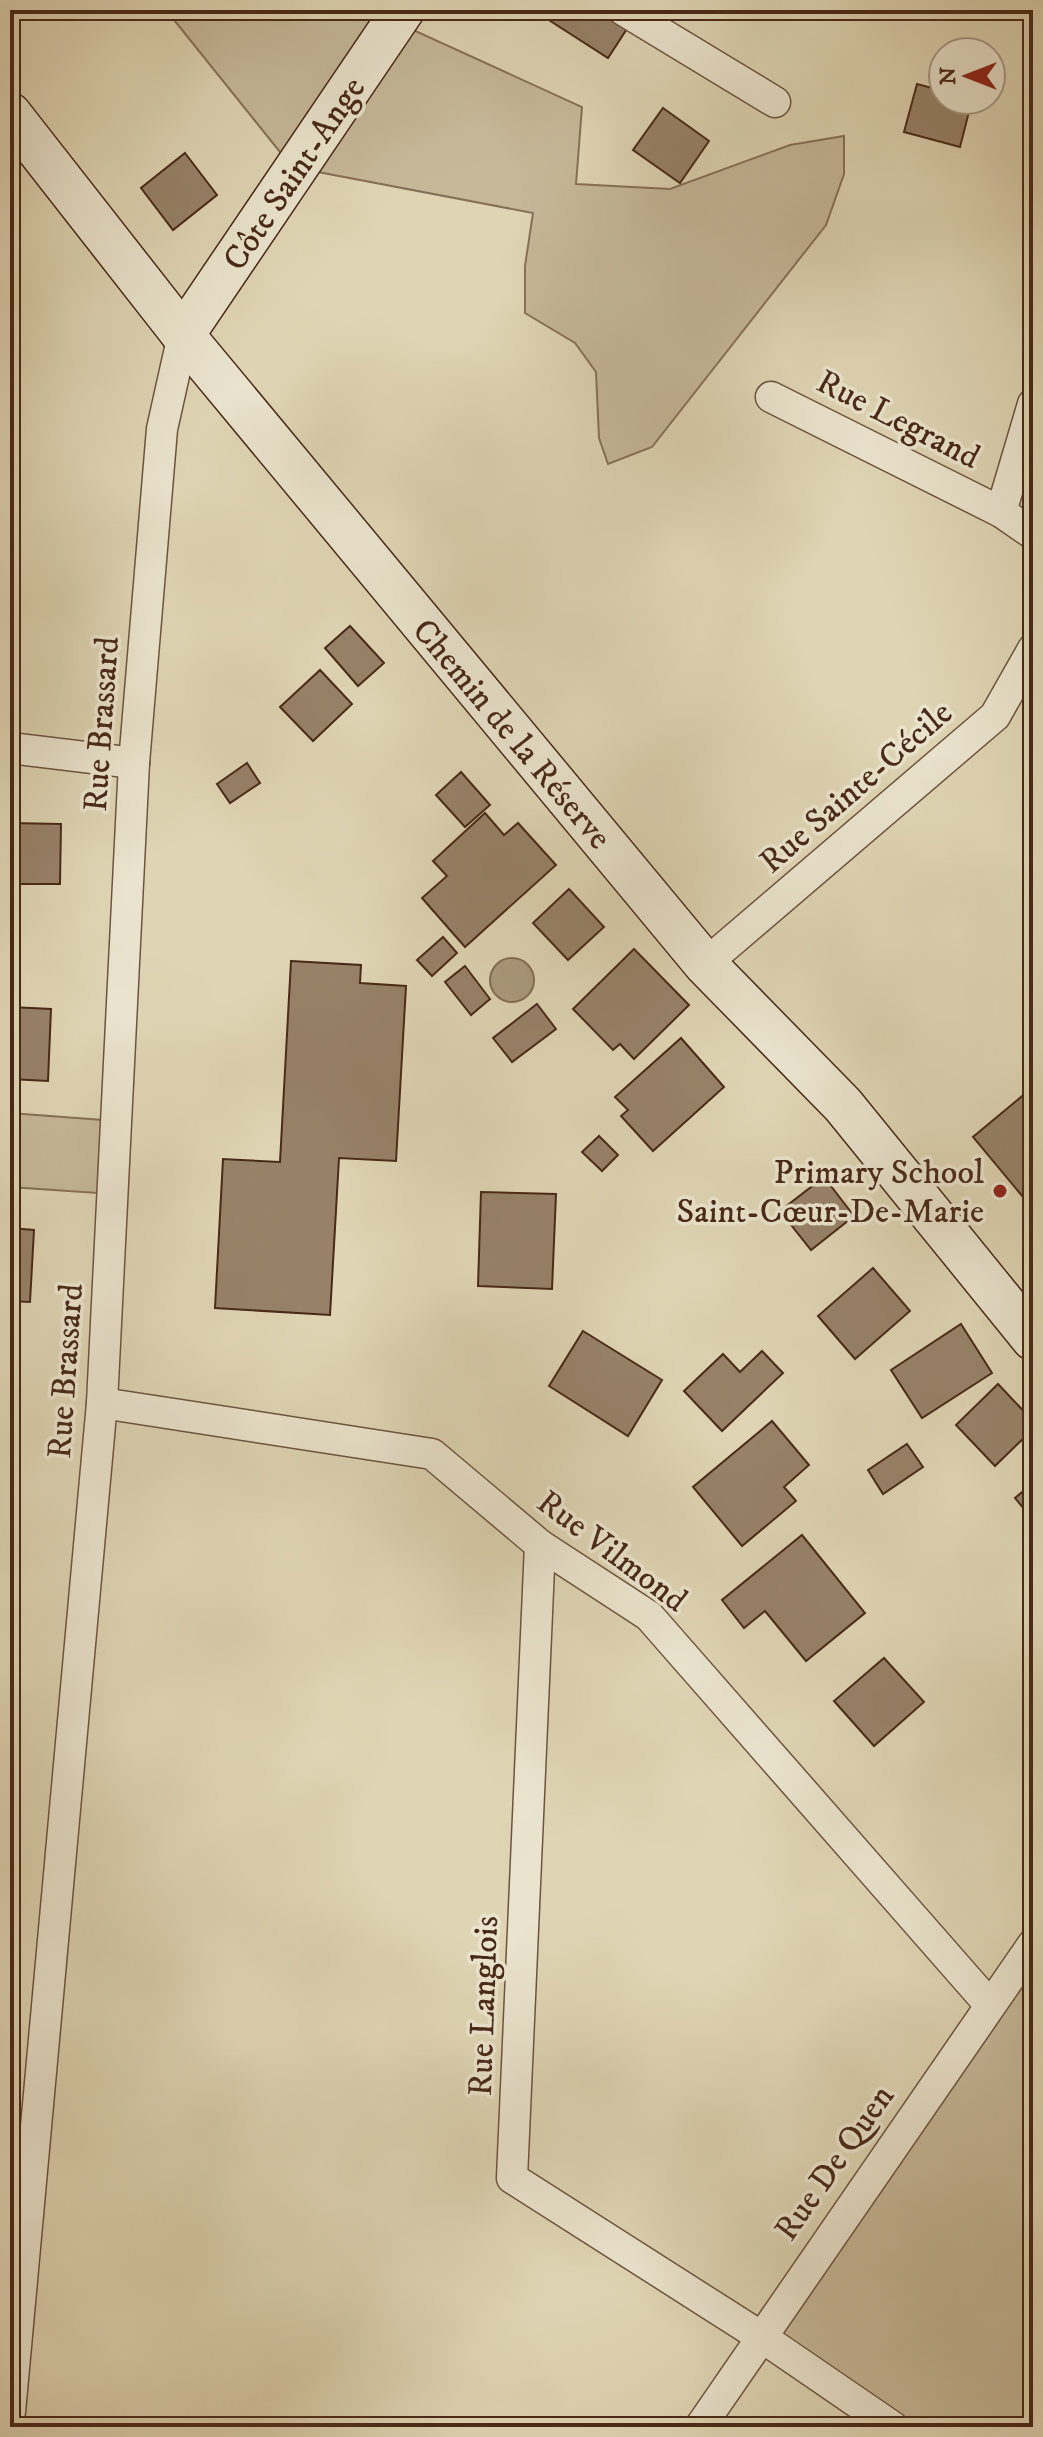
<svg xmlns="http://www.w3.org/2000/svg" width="1043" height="2437" font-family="'IM FELL DW Pica',serif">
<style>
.green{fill:#c6b899;stroke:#887058;stroke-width:2}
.water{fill:#ac9b7f;stroke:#846d56;stroke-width:2}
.building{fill:#978269;stroke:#492918;stroke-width:2}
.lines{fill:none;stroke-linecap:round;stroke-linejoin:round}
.street-casing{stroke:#6e543f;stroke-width:33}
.secondary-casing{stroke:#492918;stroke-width:45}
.street{stroke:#eae4ce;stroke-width:30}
.secondary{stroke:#eae4ce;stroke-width:42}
.poi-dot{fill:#8f2418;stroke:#eae4ce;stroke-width:3}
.labels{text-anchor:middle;stroke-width:7;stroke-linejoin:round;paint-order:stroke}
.street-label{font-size:34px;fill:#492918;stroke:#eae4ce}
.poi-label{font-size:34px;fill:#492918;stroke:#eae4ce;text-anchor:end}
</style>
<rect width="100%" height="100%" fill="#dfd5b4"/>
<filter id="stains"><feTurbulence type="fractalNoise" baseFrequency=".0025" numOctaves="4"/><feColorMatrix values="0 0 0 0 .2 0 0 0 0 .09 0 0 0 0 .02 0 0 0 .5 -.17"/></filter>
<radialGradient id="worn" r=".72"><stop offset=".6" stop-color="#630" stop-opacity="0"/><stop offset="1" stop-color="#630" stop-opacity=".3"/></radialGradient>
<g class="green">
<polygon points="166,10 393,10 389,19 582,107 576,184 670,189 790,145 844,136 844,174 826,225 652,447 608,464 599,438 596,372 575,343 525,313 525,266 533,213 292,167"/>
<polygon points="10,1113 116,1121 112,1194 10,1187"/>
<polygon points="1033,1944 1033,2427 893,2427 760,2336"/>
</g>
<circle class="water" cx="512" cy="980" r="22"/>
<g class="building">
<polygon points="544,10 615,10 632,21 608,58 541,15"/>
<polygon points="917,84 943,91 943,100 972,100 960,147 904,132"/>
<polygon points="663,108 709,141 680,183 633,150"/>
<polygon points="185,153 217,195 173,230 141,188"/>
<polygon points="350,626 384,663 358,686 325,648"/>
<polygon points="320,670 352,704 313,741 280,707"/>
<polygon points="247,763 260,783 230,803 217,784"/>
<polygon points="461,772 490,805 465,827 436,795"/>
<polygon points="485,813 504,835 518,823 556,865 465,947 422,898 447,876 433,861"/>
<polygon points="10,823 61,824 60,884 10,884"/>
<polygon points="569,889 604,927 568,960 533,923"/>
<polygon points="443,937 457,953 432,976 417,960"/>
<polygon points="634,949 689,1005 634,1059 620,1044 613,1050 573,1009"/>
<polygon points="291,961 361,965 360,983 406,986 396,1161 339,1158 330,1315 215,1308 223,1159 280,1162"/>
<polygon points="465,966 490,999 471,1015 445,982"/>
<polygon points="537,1004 556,1029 512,1062 493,1038"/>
<polygon points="10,1007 51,1009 48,1081 10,1079"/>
<polygon points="681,1038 724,1087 653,1151 621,1116 628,1110 615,1097"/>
<polygon points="1033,1087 1033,1209 973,1137"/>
<polygon points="599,1136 618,1155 602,1171 582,1152"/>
<polygon points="824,1177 854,1216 811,1250 780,1211"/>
<polygon points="481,1192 556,1194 552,1289 478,1286"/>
<polygon points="10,1228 34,1230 30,1302 10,1301"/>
<polygon points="873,1268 910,1311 855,1359 818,1316"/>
<polygon points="961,1324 992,1373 922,1418 891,1370"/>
<polygon points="583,1331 662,1380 628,1436 549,1386"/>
<polygon points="762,1351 783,1373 722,1431 684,1391 723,1354 740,1372"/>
<polygon points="998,1384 1033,1421 1033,1429 995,1466 956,1425"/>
<polygon points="772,1421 809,1465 784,1487 796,1501 742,1546 693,1487"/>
<polygon points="907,1444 923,1467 883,1494 868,1470"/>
<polygon points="1033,1483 1033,1520 1015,1498"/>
<polygon points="802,1535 865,1613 806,1661 765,1611 744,1628 722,1600"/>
<polygon points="884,1658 924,1702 874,1746 834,1701"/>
</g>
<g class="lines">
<defs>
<g id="street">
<polyline points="623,10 775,102"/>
<polyline points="771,397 1001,512 1033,534"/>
<polyline points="1001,512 1033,404"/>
<polyline points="10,748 134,763"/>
<polyline points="705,964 995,716 1033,649"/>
<polyline points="102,1403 432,1454 540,1545 649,1616 989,2004"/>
<polyline points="540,1545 512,2178 760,2336 893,2427"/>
<polyline points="10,2412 102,1403 134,763 162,429 183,335"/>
<polyline points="700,2427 1033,1944"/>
</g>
<g id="secondary">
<polyline points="10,114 183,335 705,964 843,1105 1033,1339"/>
<polyline points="183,335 403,10"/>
</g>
</defs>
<use href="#street" class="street-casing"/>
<use href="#secondary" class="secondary-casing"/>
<use href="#street" class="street"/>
<use href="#secondary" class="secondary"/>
</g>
<circle class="poi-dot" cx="1000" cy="1191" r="8"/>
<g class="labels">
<g class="street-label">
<text transform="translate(293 173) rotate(-56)" y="12">Côte Saint-Ange</text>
<text transform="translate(899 418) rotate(27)" y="12">Rue Legrand</text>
<text transform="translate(100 724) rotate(-86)" y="12">Rue Brassard</text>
<text transform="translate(513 733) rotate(50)" y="12">Chemin de la Réserve</text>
<text transform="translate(855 786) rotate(-41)" y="12">Rue Sainte-Cécile</text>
<text transform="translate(64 1371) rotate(-86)" y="12">Rue Brassard</text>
<text transform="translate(613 1550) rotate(37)" y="12">Rue Vilmond</text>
<text transform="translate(482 2006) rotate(-88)" y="12">Rue Langlois</text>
<text transform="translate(833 2162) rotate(-55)" y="12">Rue De Quen</text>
</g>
<g class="poi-label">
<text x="984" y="1183">Primary School<tspan x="984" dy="39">Saint-Cœur-De-Marie</tspan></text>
</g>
</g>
<rect width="1043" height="2437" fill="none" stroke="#dfd5b4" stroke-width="40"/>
<rect x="12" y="12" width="1019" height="2413" fill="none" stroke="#492918" stroke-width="4"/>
<rect x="20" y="20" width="1003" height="2397" fill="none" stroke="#492918" stroke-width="2"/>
<g transform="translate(967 76) rotate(270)"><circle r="38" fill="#eae4ce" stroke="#aa9985" stroke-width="2"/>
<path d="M0-6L14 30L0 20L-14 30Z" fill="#8f2418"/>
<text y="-12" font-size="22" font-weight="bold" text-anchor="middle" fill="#492918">N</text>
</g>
<rect width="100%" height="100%" filter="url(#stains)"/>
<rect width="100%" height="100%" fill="url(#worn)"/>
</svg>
